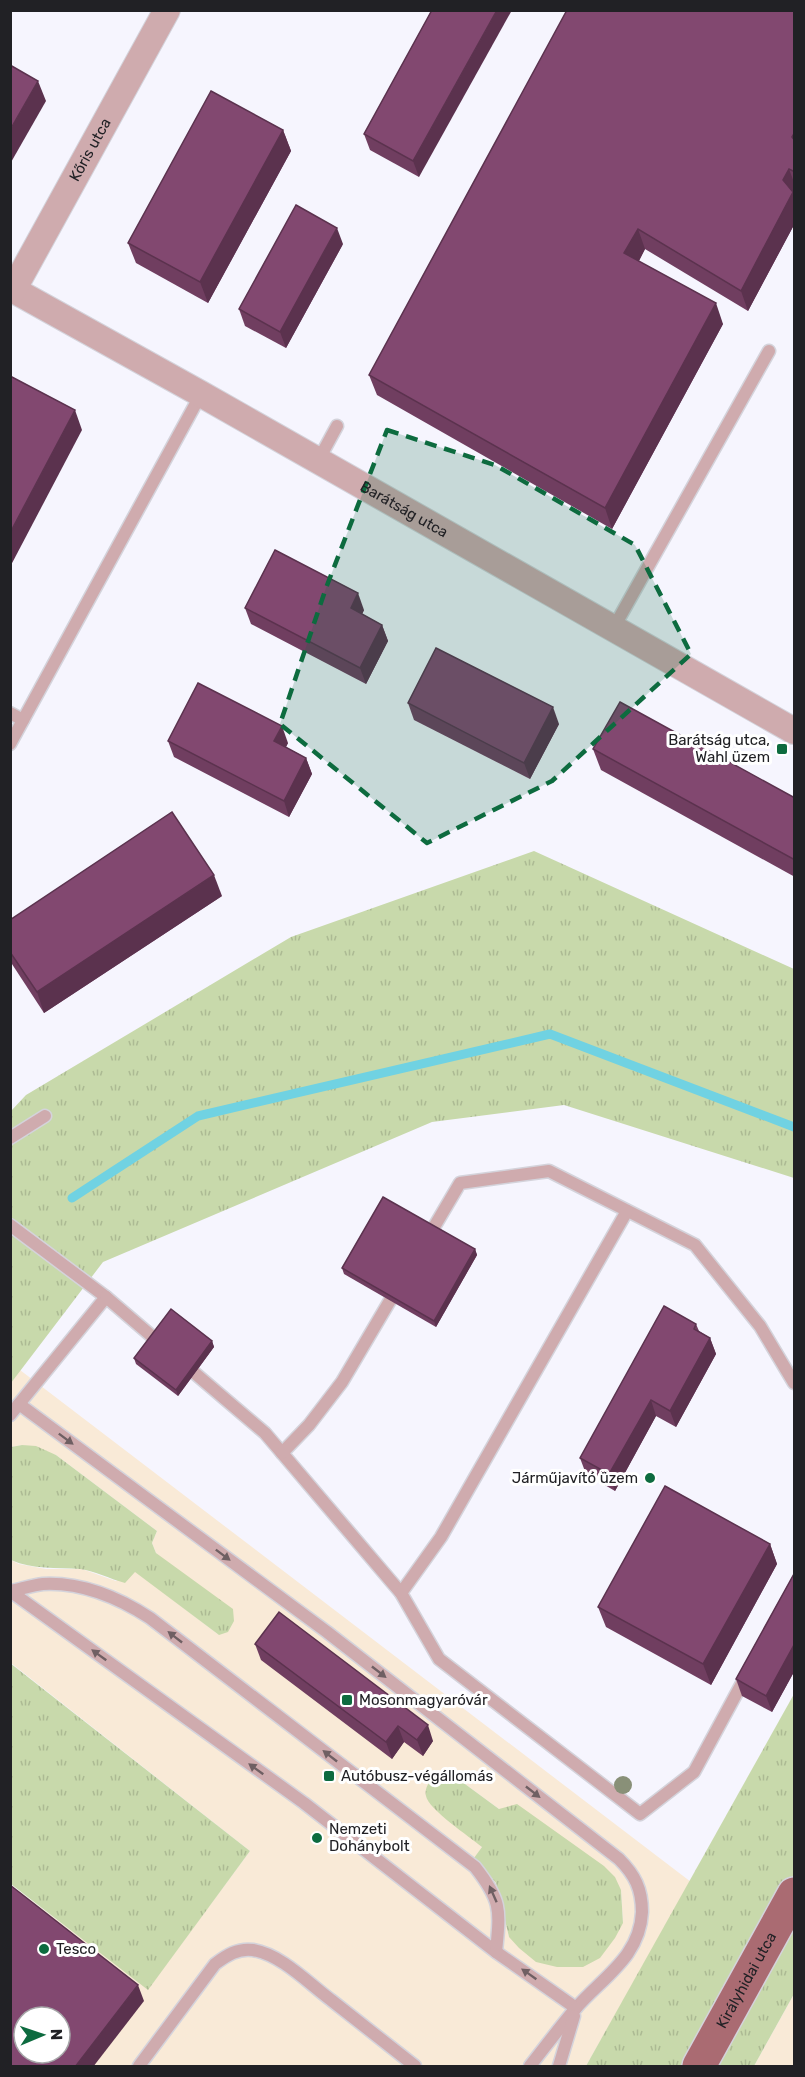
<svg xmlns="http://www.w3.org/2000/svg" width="805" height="2077" font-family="Rubik,sans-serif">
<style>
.commercial{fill:#f9ead7;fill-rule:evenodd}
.grass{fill:url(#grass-tufts)}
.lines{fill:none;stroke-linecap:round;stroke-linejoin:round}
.stream{stroke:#70d2e2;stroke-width:9}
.lane-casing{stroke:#d4d3db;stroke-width:15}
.street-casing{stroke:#d4d3db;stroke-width:28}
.primary-casing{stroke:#d4d3db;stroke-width:36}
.lane{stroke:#cfabae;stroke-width:12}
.street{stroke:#cfabae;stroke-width:26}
.primary{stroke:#aa6b72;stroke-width:33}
.tree{fill:#899078}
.wall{fill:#703e60}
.shaded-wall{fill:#5b324e}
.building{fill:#824870;stroke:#5b324e;stroke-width:1.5;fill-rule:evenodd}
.oneway{fill:#6f5f63}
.marked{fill:#0d6b3f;fill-opacity:0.2;stroke:#0d6b3f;stroke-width:4.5;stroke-dasharray:12 8;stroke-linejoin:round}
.poi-dot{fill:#0d6b3f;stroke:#fff;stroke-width:2}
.labels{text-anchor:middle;stroke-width:6;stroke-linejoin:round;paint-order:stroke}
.street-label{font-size:15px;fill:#212125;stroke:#fff}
.poi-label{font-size:15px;fill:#212125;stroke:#fff;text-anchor:start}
</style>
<defs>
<pattern id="grass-tufts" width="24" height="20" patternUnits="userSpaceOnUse" patternTransform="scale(1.5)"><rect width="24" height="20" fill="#c8d9ab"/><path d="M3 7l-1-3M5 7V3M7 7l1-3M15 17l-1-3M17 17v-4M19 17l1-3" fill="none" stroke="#acba93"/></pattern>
</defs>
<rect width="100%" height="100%" fill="#f6f5fe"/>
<g class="commercial">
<path d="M20,1370L691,1882L586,2066H11L10,1884L148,1989L250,1851L11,1663V1560L19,1564L46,1569H82L116,1581L135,1571L219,1635L156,1553L152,1543L157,1531L56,1455L22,1445L11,1447V1383ZM450,1773L499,1809L621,1890L623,1923L509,1937L496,1883L475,1858L482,1847ZM24,2017H60V2053H24Z"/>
<polygon points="794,1994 794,2066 754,2066"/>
</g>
<g class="grass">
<polygon points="534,851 794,969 794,1178 564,1105 432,1122 103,1262 11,1383 11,1111 26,1095 291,937"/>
<path d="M22,1445L36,1446L56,1455L157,1531L152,1543L156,1553L233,1609L234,1621L228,1632L219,1635L135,1572L125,1583C110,1579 95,1571 80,1569C56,1567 33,1570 11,1560V1447Z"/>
<polygon points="10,1663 250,1851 148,1990 11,1884"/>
<polygon points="794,1694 794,1994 754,2066 586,2066"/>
<path d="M450,1773L499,1809L517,1804L604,1866L615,1877L621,1890L623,1923L615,1938L600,1958L583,1967H557L536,1962L519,1948L509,1937L496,1883L474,1858L482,1847C470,1837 428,1809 426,1796C424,1788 430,1781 435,1774Z"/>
</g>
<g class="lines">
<polyline class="stream" points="72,1198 198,1116 550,1034 794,1127"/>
<defs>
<g id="lane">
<polyline points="318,461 337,426"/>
<polyline points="613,629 769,351"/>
<polyline points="10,713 23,720"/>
<polyline points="10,744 201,394"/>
<polyline points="10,1138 45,1116"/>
<polyline points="10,1225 106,1297 10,1415"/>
<polyline points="427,1239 460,1183 549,1171 695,1245 760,1326 794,1383"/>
<polyline points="106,1297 162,1345"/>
<polyline points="184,1364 265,1433 401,1593 439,1659 640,1814 694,1772 747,1674"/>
<path d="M19,1404L327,1632L619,1859C635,1875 642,1889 642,1912C640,1957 603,1977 576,2008C560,2027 545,2047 530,2066"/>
<polyline points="282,1453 309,1425 342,1382 398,1287"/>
<polyline points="10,1591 304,1803 496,1952 576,2008"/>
<path d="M11,1591C21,1589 33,1585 43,1584C81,1582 119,1598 150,1618L475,1867C502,1901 500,1910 496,1952"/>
<polyline points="401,1593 441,1537 627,1211"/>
<path d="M139,2066L215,1964C227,1955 238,1948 253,1950C282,1955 308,1983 331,2000C359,2022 387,2044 415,2066"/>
<polyline points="559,2066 574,2016"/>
</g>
<g id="street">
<path id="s1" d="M10,288L201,394L794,731"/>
<path id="s2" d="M13,290L167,10"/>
</g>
<g id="primary">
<path id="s3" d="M699,2066L794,1894"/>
</g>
</defs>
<use href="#lane" class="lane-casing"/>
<use href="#street" class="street-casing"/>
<use href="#primary" class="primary-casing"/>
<use href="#lane" class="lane"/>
<use href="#street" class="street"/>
<use href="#primary" class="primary"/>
</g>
<circle class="tree" cx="623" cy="1785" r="9"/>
<g class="wall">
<polygon points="432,10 419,177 370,150 364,134"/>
<polygon points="795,10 795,193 793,195 795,198 795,223 748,311 645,249 639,261 723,324 612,529 377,395 369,375"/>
<polygon points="283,130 291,151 208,303 136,263 128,243"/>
<polygon points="343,244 286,348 245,326 239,309"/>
<polygon points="245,608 364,610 362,614 382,625 388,641 366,684 251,624"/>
<polygon points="408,703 559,724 530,779 414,720"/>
<polygon points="168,741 288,743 286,747 306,758 312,774 289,817 174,757"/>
<polygon points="593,749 795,798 795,877 601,770"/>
<polygon points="222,896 44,1013 10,961 10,920"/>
<polygon points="475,1249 477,1255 436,1327 344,1274 342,1268"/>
<polygon points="696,1324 699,1331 710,1338 716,1354 676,1427 656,1416 615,1491 586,1474 580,1458"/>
<polygon points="212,1341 214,1347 178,1396 136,1364 134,1358"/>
<polygon points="770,1544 777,1564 711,1685 606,1627 598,1607"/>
<polygon points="795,1572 795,1670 772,1712 742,1696 736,1679"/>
<polygon points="255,1644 433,1741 423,1756 404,1742 392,1759 261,1660"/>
</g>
<g class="shaded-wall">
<polygon points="497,10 512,10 419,177 413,161"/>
<polygon points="38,81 46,101 10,164 10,130"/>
<polygon points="283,130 291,151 208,303 200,282"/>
<polygon points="789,169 795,185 795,193 793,195 795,198 795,223 748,311 741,291 783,180"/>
<polygon points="337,228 343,244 286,348 280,332"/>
<polygon points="638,229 645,249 632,274 624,253"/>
<polygon points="716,303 723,324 612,529 605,508"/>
<polygon points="75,410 82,430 10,567 10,533"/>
<polygon points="358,593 364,610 357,625 351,608"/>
<polygon points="382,625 388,641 366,684 360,668"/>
<polygon points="553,707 559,724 530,779 524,763"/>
<polygon points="282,726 288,743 280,758 274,741"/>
<polygon points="306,758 312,774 289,817 284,801"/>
<polygon points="214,875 222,896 44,1013 37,992"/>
<polygon points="475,1249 477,1255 436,1327 434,1321"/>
<polygon points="710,1338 716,1354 676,1427 670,1411"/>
<polygon points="212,1341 214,1347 178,1396 176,1390"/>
<polygon points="651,1400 656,1416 615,1491 609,1474"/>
<polygon points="770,1544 777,1564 711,1685 703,1664"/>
<polygon points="795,1643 795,1670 772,1712 766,1696"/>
<polygon points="428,1725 433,1741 423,1756 417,1740"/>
<polygon points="398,1726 404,1742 392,1759 386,1742"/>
<polygon points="138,1985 144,2001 93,2067 75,2067"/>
</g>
<g class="building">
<polygon points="432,10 497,10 413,161 364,134"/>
<polygon points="567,10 795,10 795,132 792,137 795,141 795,172 789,169 783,180 793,192 741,291 638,229 624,253 716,303 605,508 369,375"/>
<polygon points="10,65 38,81 10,130"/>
<polygon points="211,91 283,130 200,282 128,243"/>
<polygon points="296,205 337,228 280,332 239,309"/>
<polygon points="10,376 75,410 10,533"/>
<polygon points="275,550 358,593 351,608 382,625 360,668 245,608"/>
<polygon points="436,648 553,707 524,763 408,703"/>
<polygon points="198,683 282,726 274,741 306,758 284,801 168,741"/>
<polygon points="620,702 795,798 795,860 593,749"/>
<polygon points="172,812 214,875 37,992 10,952 10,920"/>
<polygon points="383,1197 475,1249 434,1321 342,1268"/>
<polygon points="664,1306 696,1324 694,1329 710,1338 670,1411 651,1400 609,1474 580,1458"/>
<polygon points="171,1309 212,1341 176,1390 134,1358"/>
<polygon points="665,1486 770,1544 703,1664 598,1607"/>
<polygon points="795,1572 795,1643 766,1696 736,1679"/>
<polygon points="279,1612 428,1725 417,1740 398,1726 386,1742 255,1644"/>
<path d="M10,1885L138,1985L75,2067H10ZM24,2017H60V2053H24Z"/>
</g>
<defs><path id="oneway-solid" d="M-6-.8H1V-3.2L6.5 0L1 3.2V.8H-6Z" transform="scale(1.5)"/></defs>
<g class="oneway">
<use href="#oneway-solid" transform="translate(66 1439) rotate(37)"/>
<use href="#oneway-solid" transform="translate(223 1555) rotate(37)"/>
<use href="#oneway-solid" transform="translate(175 1637) rotate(-142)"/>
<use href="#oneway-solid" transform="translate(99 1655) rotate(-144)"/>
<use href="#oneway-solid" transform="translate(379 1672) rotate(38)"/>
<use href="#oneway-solid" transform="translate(330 1756) rotate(-142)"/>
<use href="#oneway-solid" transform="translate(256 1769) rotate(-144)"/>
<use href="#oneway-solid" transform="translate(533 1792) rotate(38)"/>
<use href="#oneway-solid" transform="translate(493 1894) rotate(-114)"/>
<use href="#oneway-solid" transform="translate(529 1974) rotate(-145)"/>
</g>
<path class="marked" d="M387,430L495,465L635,545L691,654L552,781L427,843L280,724L326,588Z"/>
<g class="poi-dot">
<rect x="776" y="743" width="12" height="12" rx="3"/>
<circle cx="650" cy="1478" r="6"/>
<rect x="341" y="1694" width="12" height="12" rx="3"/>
<rect x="323" y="1770" width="12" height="12" rx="3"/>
<circle cx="317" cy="1838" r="6"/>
<circle cx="44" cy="1949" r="6"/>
</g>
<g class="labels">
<g class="street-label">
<text dy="5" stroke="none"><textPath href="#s2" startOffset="160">Kőris utca</textPath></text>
<text dy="5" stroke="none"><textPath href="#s1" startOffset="452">Barátság utca</textPath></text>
<text dy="5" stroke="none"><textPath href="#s3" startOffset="98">Királyhidai utca</textPath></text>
</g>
<g class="poi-label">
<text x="770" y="745" text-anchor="end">Barátság utca,<tspan x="770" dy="17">Wahl üzem</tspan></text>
<text x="638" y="1483" text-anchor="end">Járműjavító üzem</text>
<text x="359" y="1705">Mosonmagyaróvár</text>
<text x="341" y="1781">Autóbusz-végállomás</text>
<text x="329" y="1834">Nemzeti<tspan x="329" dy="17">Dohánybolt</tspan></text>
<text x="56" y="1954">Tesco</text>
</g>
</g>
<rect width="805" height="2077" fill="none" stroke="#212125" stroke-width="24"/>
<g transform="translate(42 2035) rotate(88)"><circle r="28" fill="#ffffff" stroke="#a6a6a8" stroke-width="1.5"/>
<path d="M0-4.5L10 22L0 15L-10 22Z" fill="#0d6b3f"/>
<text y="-9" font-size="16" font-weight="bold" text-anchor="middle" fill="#212125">N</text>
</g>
</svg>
